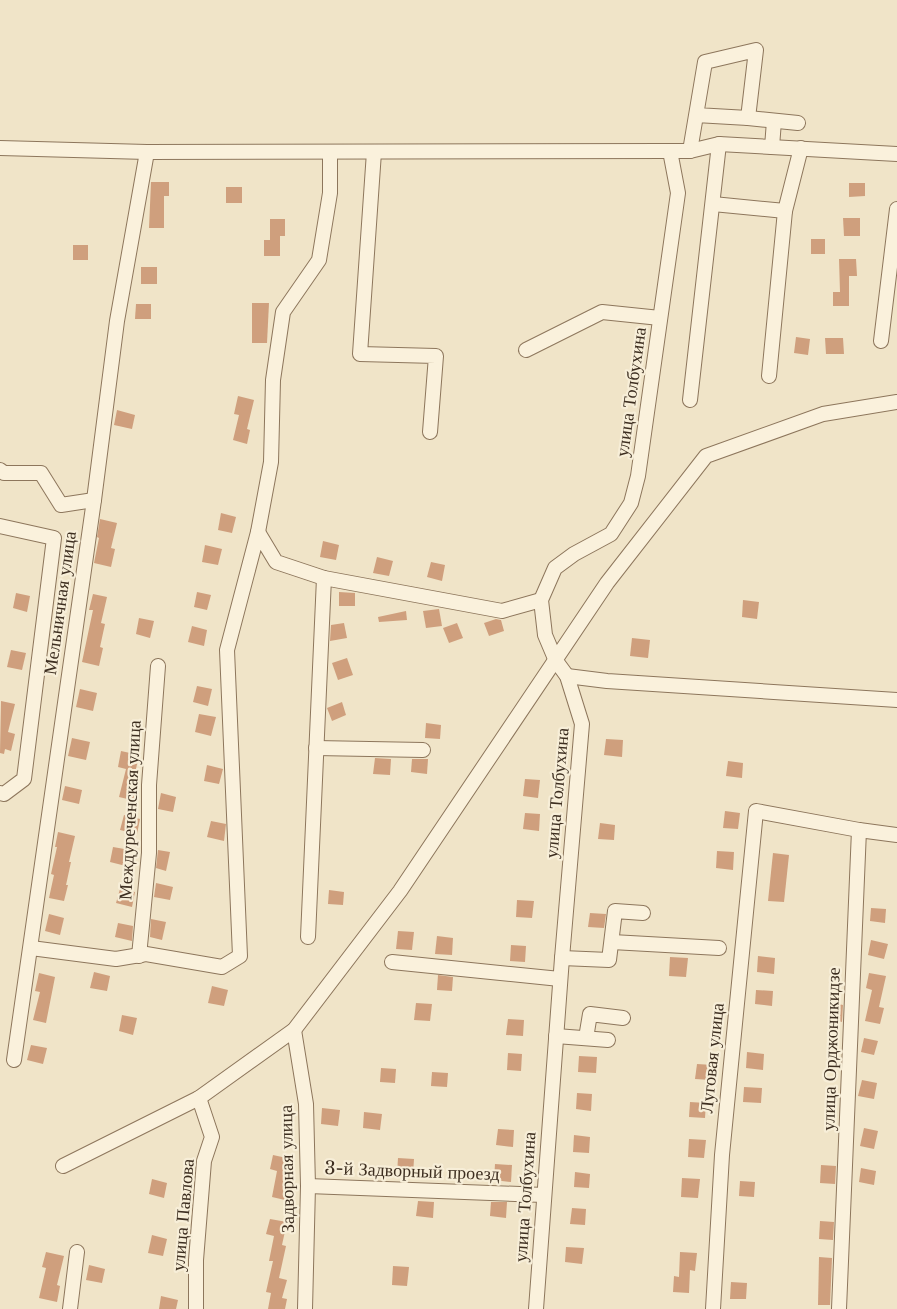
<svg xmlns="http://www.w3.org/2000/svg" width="897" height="1309" font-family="'Libre Baskerville',serif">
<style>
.building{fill:#cf9f7d}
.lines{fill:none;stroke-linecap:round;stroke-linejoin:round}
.minor-casing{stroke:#8d765c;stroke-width:16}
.minor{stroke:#faf1dc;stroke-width:14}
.labels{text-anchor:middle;stroke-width:4.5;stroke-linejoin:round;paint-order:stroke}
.street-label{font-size:18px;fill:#3d2e20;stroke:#f7eed8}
</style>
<rect width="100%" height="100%" fill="#f0e4c8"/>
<g class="building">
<polygon points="151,182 169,182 169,196 164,196 164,228 149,228"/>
<polygon points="849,183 865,183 865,196 849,197"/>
<rect x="226" y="187" width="16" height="16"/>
<polygon points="843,218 860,218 860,236 844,236"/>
<polygon points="270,219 285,219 285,236 280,236 280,256 264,256 264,240 270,240"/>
<rect x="811" y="239" width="14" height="15"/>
<rect x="73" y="245" width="15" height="15"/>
<polygon points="839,259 856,259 857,276 849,276 849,306 833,306 833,292 840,292"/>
<rect x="141" y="267" width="16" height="17"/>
<polygon points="252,303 269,303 267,343 252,343"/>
<polygon points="136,304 151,304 151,319 135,319"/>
<polygon points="796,337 810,339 808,355 794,353"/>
<polygon points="825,338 843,338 844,354 826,354"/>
<polygon points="238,396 254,400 247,429 250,430 247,444 233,440 239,415 234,414"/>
<polygon points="117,410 135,415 132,429 114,425"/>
<polygon points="221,513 236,517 232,533 218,530"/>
<polygon points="100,519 117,523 111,548 115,549 111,567 94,563 99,538 97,537"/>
<polygon points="323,541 339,545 336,560 320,557"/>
<polygon points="205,545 222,549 218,565 202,562"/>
<polygon points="377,557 393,561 389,576 373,573"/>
<polygon points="431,562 445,565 442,581 427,577"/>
<polygon points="197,592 211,595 207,610 194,607"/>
<polygon points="339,592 355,593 355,606 339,606"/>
<polygon points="16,593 30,596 27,612 13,608"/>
<polygon points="93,594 107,597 101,623 105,624 100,647 103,648 99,666 82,662 93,610 89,610"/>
<polygon points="743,600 759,602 757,619 742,617"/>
<polygon points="439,609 442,626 426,628 423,611"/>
<polygon points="406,611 407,620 379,622 378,617"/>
<polygon points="139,618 154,621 150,638 136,634"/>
<polygon points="496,619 501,620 504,631 489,636 484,623"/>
<polygon points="344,623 347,638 330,641 331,625"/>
<polygon points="457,623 463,638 449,643 443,628"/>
<polygon points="192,626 207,630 204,646 188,642"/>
<polygon points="632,638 650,640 648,658 630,656"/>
<polygon points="11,650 26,653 22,670 7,667"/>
<polygon points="347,658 353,675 338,680 332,663"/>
<polygon points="197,686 212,689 208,706 193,702"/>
<polygon points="80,689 97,693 93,711 76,707"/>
<polygon points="1,701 15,704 8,732 15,734 11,751 5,749 4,754 0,753"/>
<polygon points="342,702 346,715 332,721 327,708"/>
<polygon points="199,714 216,717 211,736 195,732"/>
<polygon points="426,723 441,725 440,739 425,738"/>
<polygon points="72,738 90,742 86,760 68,756"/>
<polygon points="606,739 623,740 622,757 604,755"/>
<polygon points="121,751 139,755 133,783 139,785 136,801 119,797 126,769 118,767"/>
<polygon points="375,758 391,759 390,775 373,774"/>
<polygon points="412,759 428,759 427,774 411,772"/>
<polygon points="728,761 743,763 742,778 726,776"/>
<polygon points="207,765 223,769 219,784 204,781"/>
<polygon points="525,779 540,780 538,798 523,796"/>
<polygon points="65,786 82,790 79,804 62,800"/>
<polygon points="161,793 176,797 173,812 158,809"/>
<polygon points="725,811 740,813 738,829 723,828"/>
<polygon points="525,813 540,814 539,831 523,829"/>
<polygon points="124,815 140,819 137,834 120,830"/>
<polygon points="211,821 226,824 224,841 207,837"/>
<polygon points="600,823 615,825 614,840 598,839"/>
<polygon points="58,832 75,836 69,862 71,862 66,885 68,885 64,901 49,898 54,875 51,874 57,847 55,847"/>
<polygon points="113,847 130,850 126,866 110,862"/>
<polygon points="158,850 170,852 166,871 156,868"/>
<polygon points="717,851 734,852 733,870 716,868"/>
<polygon points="773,853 789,855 784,902 768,901"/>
<polygon points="156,883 173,887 170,900 154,897"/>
<polygon points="120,889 135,892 132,907 116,903"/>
<polygon points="329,890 344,892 343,905 328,904"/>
<polygon points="517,900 534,901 532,918 516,917"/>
<polygon points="871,908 886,909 885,923 870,921"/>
<polygon points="590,913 606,914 604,928 588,927"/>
<polygon points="49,914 64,918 60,935 45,931"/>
<polygon points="151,919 166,922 162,940 150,937"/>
<polygon points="118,923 133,926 132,941 115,937"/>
<polygon points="398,931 414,932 412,950 396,949"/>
<polygon points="437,936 453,938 452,955 435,954"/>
<polygon points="871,940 888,944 884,959 868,955"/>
<polygon points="511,945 526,946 525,962 510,961"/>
<polygon points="758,956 775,958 774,974 757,972"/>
<polygon points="670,957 688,958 686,977 669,976"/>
<polygon points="94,972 110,976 107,991 90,988"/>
<polygon points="39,973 55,977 46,1023 33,1020 40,992 35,991"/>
<polygon points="869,973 886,976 879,1007 884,1008 880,1024 865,1021 872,990 866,988"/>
<polygon points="438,975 453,977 452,991 437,990"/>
<polygon points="212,986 228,990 224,1006 208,1003"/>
<polygon points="756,990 773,991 772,1006 755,1004"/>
<polygon points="416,1003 432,1004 430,1021 414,1020"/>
<polygon points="834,1003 843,1005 842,1022 831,1019"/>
<polygon points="122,1015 137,1018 133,1035 119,1031"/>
<polygon points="508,1019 524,1020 523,1036 506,1035"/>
<polygon points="864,1038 878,1041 874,1055 861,1052"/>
<polygon points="31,1045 47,1048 43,1064 27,1060"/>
<polygon points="747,1052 764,1054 763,1070 746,1068"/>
<polygon points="508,1053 522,1054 521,1071 507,1070"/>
<polygon points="579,1056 597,1057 596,1073 578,1072"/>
<polygon points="697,1064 713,1065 711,1080 695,1079"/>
<polygon points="381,1068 396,1069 395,1083 380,1082"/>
<polygon points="432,1072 448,1073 447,1087 431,1086"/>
<polygon points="862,1080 877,1083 874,1099 858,1096"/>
<polygon points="744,1087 762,1088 761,1103 743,1102"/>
<polygon points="577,1093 592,1094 591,1111 576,1109"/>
<polygon points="690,1102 706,1103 705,1118 689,1117"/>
<polygon points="322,1108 340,1110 338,1126 321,1124"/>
<polygon points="364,1112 382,1114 380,1130 363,1128"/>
<polygon points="864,1128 878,1131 874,1149 860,1146"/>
<polygon points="498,1129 514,1130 513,1147 496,1145"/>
<polygon points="574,1135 590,1137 589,1153 573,1152"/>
<polygon points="689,1139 706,1140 704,1158 688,1157"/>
<polygon points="273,1155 291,1159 285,1184 289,1184 285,1200 272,1197 277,1171 270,1169"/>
<polygon points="398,1158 414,1159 413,1175 397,1174"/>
<polygon points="495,1164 512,1165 511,1182 494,1180"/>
<polygon points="821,1165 836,1166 835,1184 820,1183"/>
<polygon points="861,1168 876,1171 874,1185 859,1182"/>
<polygon points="575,1172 590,1174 589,1188 574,1187"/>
<polygon points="682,1178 700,1179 698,1198 681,1197"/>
<polygon points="152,1179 167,1183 164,1198 149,1194"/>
<polygon points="740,1181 755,1182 754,1197 739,1196"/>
<polygon points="418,1201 434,1202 433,1218 416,1216"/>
<polygon points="491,1202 507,1202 506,1218 490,1216"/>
<polygon points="572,1208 586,1209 585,1225 570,1224"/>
<polygon points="270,1219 287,1222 282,1245 286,1246 279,1278 287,1280 282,1298 287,1299 285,1309 268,1309 271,1293 266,1292 273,1261 269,1261 274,1236 266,1234"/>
<polygon points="820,1221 834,1222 833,1240 819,1239"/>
<polygon points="152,1235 167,1239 163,1256 148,1253"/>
<polygon points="566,1247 584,1248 582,1264 565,1262"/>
<polygon points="46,1252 64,1256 57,1285 60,1286 57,1302 39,1298 46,1268 42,1267"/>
<polygon points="680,1252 697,1253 695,1271 690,1270 689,1293 673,1292 674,1276 679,1277"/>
<polygon points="819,1257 832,1258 830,1305 818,1305"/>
<polygon points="89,1265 105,1269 102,1283 86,1280"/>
<polygon points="393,1266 409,1267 407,1286 392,1285"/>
<polygon points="731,1282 747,1283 746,1299 730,1299"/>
<polygon points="161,1296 178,1300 176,1309 159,1309"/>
</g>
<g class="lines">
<defs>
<g id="minor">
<polyline points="748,118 798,123"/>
<polyline points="772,147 774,121"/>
<polyline points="0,148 147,152 670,151 690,151 719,144 897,154"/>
<polyline points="690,151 705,62 756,50 748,118 696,115"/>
<polyline points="374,152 360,354 436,356 430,432"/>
<polyline points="713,204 785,211"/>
<polyline points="881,341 897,209"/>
<polyline points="526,350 602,312 660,318"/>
<polyline points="769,376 785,211 801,148"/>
<polyline points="690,400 719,144"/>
<polyline points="0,470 4,473 41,473 61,505 94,500"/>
<polyline points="0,526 54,538 24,779 4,794 0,793"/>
<polyline points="258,532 271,462 273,380 283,312 319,260 330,193 330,152"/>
<polyline points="567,676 607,681 897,700"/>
<polyline points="316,748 423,750"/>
<polyline points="308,937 324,578 502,611 541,600"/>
<polyline points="612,942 719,948"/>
<polyline points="31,948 116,959 146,954 222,967 240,956 227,650 258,532 276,562 324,578"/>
<polyline points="139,956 149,853 149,785 158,666"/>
<polyline points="562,958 609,960 615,911 643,913"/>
<polyline points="392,962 560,979"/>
<polyline points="294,1030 306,1104 308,1186 305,1309"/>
<polyline points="556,1036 608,1040"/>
<polyline points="586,1038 590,1014 623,1018"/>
<polyline points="14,1060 94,500 117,321 147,152"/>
<polyline points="63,1166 199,1098 294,1030 400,891 607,583 706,456 823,414 897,402"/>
<polyline points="308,1186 544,1195"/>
<polyline points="70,1309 77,1252"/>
<polyline points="196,1309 196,1260 204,1161 212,1137 199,1098"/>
<polyline points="536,1309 562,958 582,724 567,676 556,661 545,635 541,600 555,568 574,554 611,534 631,503 638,476 678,193 670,151"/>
<polyline points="713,1309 722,1155 756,811 859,830"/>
<polyline points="839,1309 859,830 897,835"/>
</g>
</defs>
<use href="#minor" class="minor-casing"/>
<use href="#minor" class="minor"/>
</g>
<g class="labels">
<g class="street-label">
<text transform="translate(631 392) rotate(-82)" y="6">улица Толбухина</text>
<text transform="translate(60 603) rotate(-82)" y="6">Мельничная улица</text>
<text transform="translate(557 793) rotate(-85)" y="6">улица Толбухина</text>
<text transform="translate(130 810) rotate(-87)" y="6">Междуреченская улица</text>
<text transform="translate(831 1049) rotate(-88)" y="6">улица Орджоникидзе</text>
<text transform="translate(712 1058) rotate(-84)" y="6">Луговая улица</text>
<text transform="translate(287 1169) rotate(-91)" y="6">Задворная улица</text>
<text transform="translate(412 1171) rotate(2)" y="6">3-й Задворный проезд</text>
<text transform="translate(525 1197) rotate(-86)" y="6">улица Толбухина</text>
<text transform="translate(183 1215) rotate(-85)" y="6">улица Павлова</text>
</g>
</g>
</svg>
